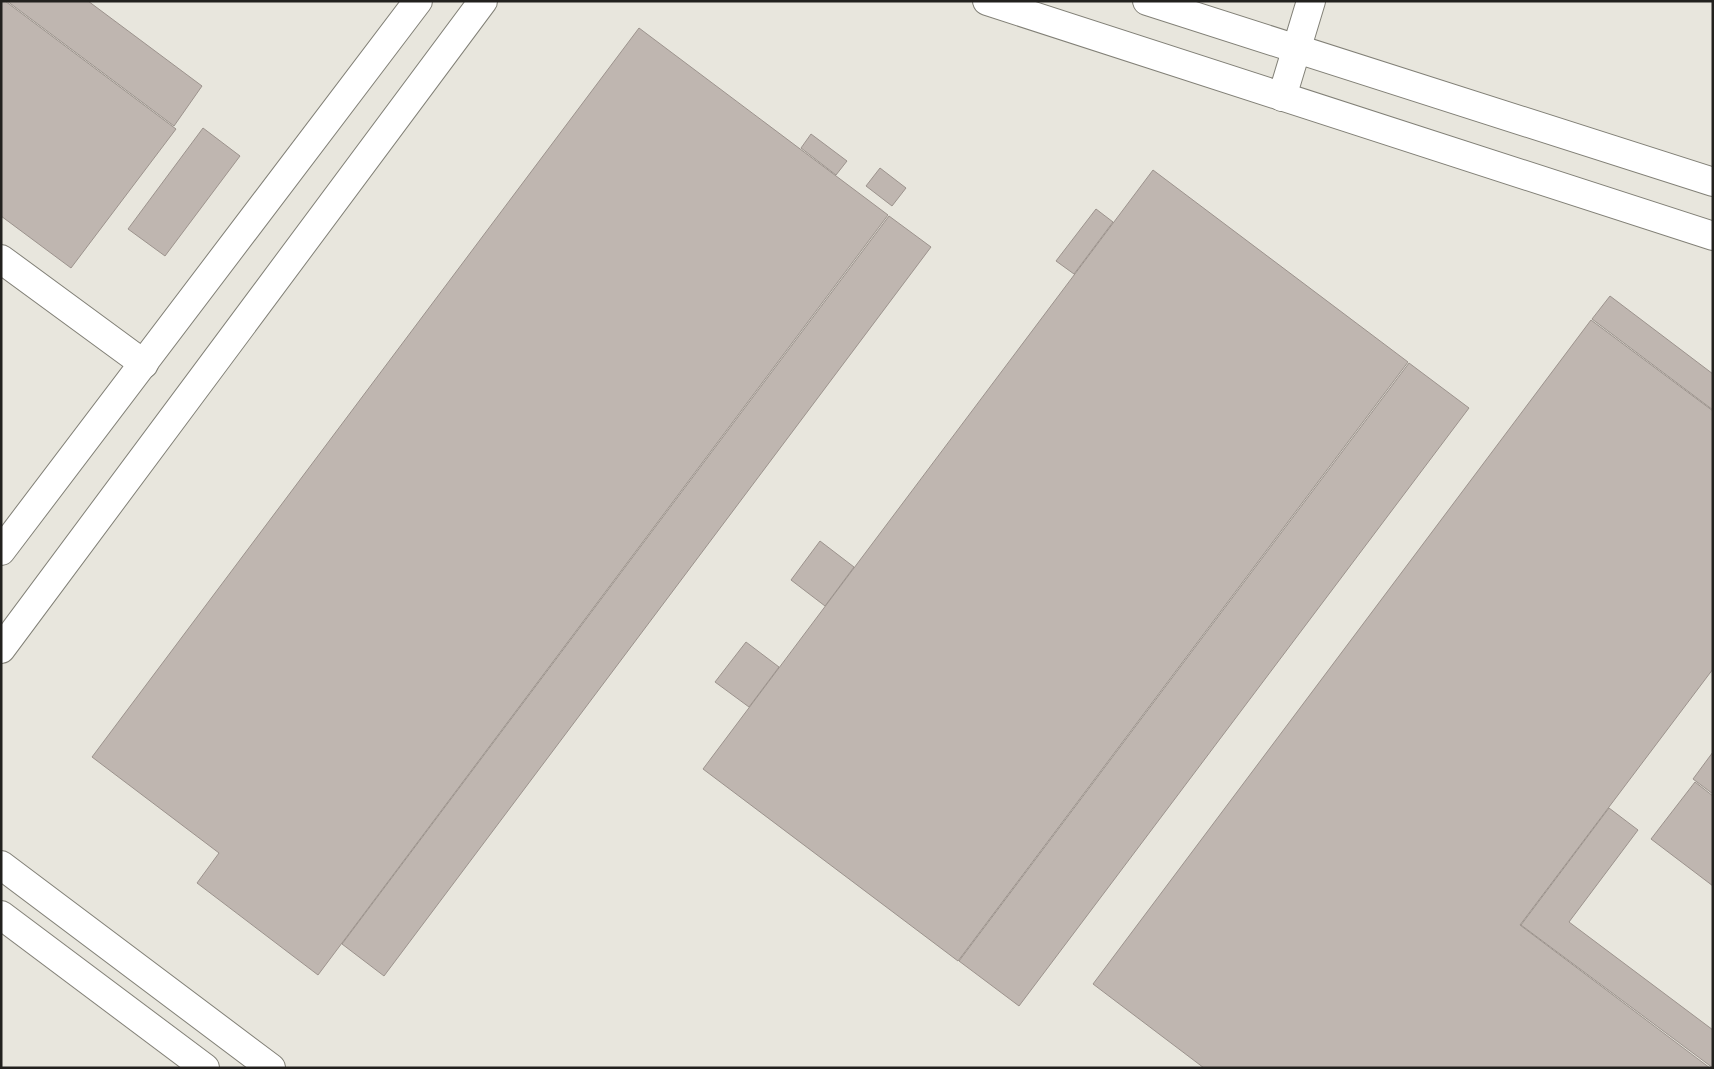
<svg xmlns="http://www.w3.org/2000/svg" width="1714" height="1069" font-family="'Fira Sans Condensed',sans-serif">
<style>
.building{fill:#bfb6b0;stroke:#9c938d}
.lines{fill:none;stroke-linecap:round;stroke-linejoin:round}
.minor-casing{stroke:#828077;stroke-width:30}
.minor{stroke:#fff;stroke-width:28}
</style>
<rect width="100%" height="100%" fill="#e8e6dd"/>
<g class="building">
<polygon points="1,1 5,1 176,129 71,268 1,216"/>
<polygon points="7,1 88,1 202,86 174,126"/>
<polygon points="639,28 888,215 318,975 197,883 219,853 92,757"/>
<polygon points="203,128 240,156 165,256 128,229"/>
<polygon points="811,134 847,161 836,175 801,148"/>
<polygon points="880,168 906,188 892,206 866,186"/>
<polygon points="1153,170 1408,362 958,961 703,769"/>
<polygon points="1096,209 1113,222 1074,274 1056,261"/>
<polygon points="889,216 931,247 384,976 342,944"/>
<polygon points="1610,296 1713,374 1713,410 1592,319"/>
<polygon points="1591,320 1713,411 1713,669 1520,925 1710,1068 1204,1068 1093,984"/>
<polygon points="1409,363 1469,408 1019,1006 959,961"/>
<polygon points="820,541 854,567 825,606 791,580"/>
<polygon points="746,642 779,667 749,707 715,682"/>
<polygon points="1713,752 1713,794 1693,779"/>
<polygon points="1695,782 1713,796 1713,886 1651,839"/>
<polygon points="1609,808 1638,830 1569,922 1713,1030 1713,1068 1521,925"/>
</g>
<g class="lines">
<defs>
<g id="minor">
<polyline points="987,1 1713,236"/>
<polyline points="1147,1 1713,182"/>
<polyline points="1282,97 1311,1"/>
<polyline points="1,259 144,364"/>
<polyline points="1,551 418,1"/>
<polyline points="1,649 483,1"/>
<polyline points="1,865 271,1068"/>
<polyline points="1,915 205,1068"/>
</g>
</defs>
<use href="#minor" class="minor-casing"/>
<use href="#minor" class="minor"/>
</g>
<rect width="1714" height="1069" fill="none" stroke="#22211e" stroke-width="5"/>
</svg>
